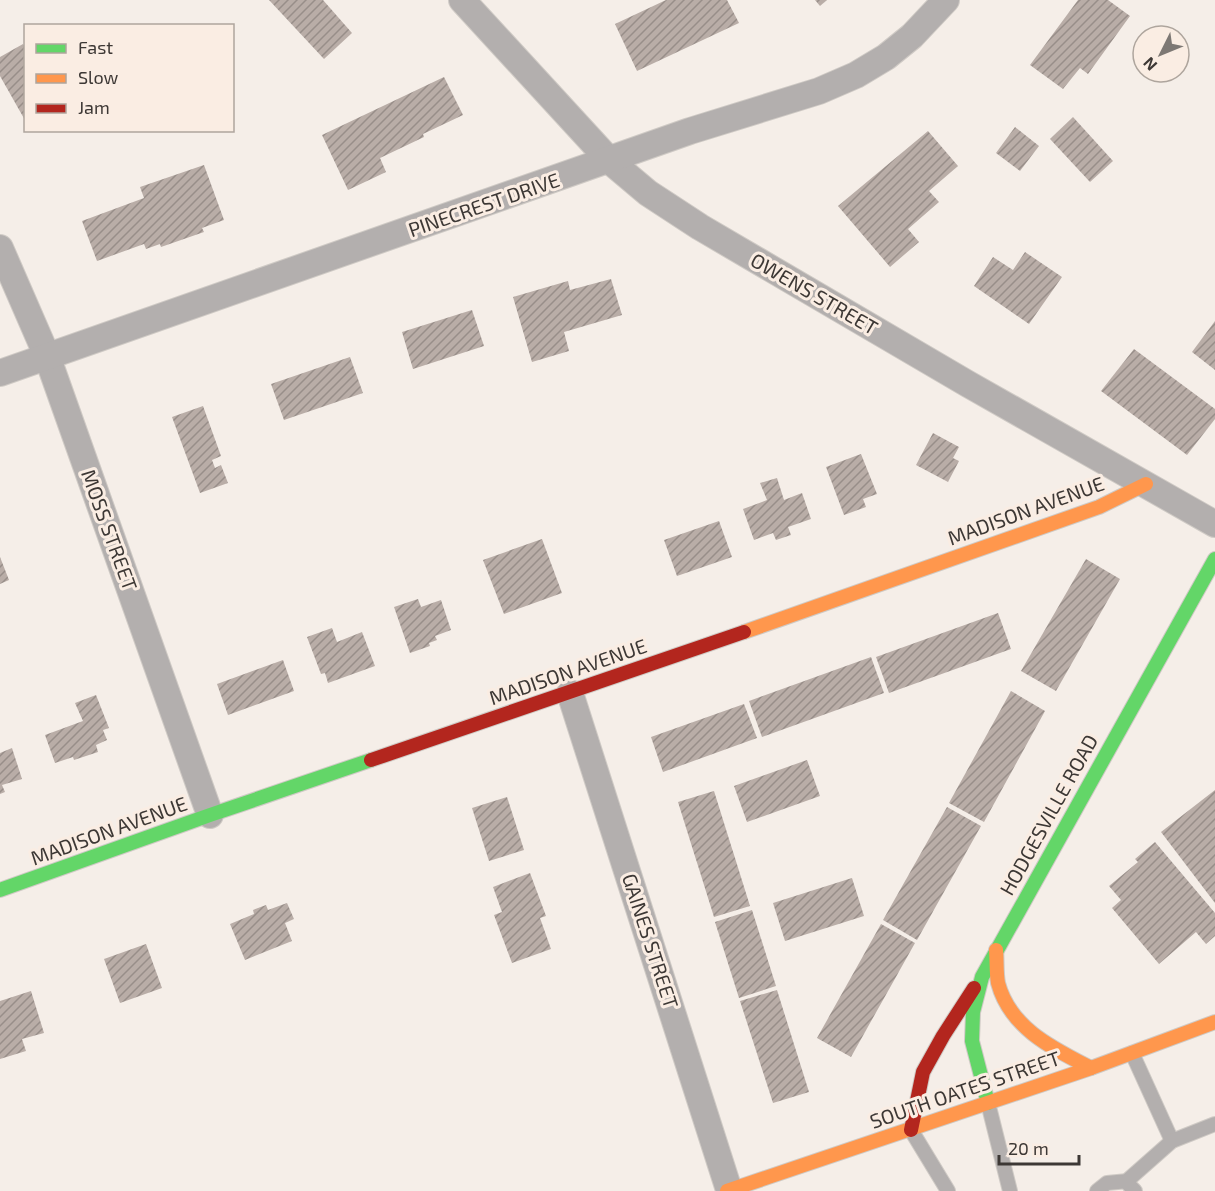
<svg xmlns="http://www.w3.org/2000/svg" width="1215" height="1191" font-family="'Exo 2',sans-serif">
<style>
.building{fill:url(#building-hatch)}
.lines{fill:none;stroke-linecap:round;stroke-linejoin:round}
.lane-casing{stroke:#cfcac5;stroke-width:16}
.street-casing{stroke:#cfcac5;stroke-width:28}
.fast-casing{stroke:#cfcac5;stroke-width:16}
.slow-casing{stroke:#cfcac5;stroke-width:16}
.jam-casing{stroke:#cfcac5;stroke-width:16}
.lane{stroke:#b3afae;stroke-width:14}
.street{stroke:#b3afae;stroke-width:26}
.fast{stroke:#63d668;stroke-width:14}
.slow{stroke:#ff974d;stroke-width:14}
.jam{stroke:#b3261e;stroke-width:14}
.labels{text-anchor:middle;stroke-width:6;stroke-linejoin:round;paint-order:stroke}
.street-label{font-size:20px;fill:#3d3835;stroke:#faede3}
</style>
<defs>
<pattern id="building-hatch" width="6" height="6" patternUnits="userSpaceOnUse" patternTransform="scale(1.5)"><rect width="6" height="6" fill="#b9ada7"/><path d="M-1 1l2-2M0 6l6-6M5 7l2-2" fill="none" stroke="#988e89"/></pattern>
</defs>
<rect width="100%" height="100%" fill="#f5eee8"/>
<g class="building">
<polygon points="269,0 323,0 352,33 324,59"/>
<polygon points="666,0 727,0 739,23 637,71 615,24"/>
<polygon points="815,0 827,0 820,6"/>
<polygon points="1078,0 1108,0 1130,16 1088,74 1080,68 1063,89 1030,65"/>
<polygon points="23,44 26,48 26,122 0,76 0,57"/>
<polygon points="444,77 463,115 423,134 424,137 380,158 386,172 348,190 322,135"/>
<polygon points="1073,117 1113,161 1090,182 1050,139"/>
<polygon points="1015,127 1039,146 1020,171 996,153"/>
<polygon points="928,131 958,166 929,191 939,202 908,229 919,242 890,267 838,206"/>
<polygon points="204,165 224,220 202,228 204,232 161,247 160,244 146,249 144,244 97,261 82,221 144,198 140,187"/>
<polygon points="1025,252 1062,277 1029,324 974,286 993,257 1013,270"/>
<polygon points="611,279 622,315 564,332 569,351 532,362 513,297 568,281 570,290"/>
<polygon points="472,310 484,346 413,369 402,332"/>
<polygon points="1215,321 1215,370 1192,352"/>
<polygon points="1134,349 1215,409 1215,419 1187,455 1101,391"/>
<polygon points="350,357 363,393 284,420 271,384"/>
<polygon points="203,406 221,456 212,460 215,468 221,465 228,483 200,493 172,417"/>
<polygon points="933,433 959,447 953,458 959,461 948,482 916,465"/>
<polygon points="861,454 877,494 863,499 866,507 844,515 826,467"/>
<polygon points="777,478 784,500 802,493 811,519 788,527 791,535 776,540 773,533 754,540 743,509 767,500 760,483"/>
<polygon points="719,521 732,557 677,576 664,540"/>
<polygon points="542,539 562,593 504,614 483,560"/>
<polygon points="0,557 9,580 0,584"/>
<polygon points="1086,559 1120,579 1056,691 1021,671"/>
<polygon points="418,599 421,607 441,600 451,630 435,636 437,640 429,643 430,646 410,653 394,607"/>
<polygon points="998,613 1011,649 889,693 876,657"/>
<polygon points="332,628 337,642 362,632 375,666 328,683 325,673 321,674 307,637"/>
<polygon points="871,657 884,693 762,737 749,701"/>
<polygon points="283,660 294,691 228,715 217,684"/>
<polygon points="1011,691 1045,711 984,822 949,803"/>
<polygon points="96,695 109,728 103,730 107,740 96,745 98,752 74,760 73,757 55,763 45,735 83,721 75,703"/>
<polygon points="744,704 757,738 663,772 651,737"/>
<polygon points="12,748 22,779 2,785 5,792 0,794 0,753"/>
<polygon points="807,760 820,796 747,822 734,786"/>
<polygon points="1215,790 1215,903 1161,832"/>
<polygon points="714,791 750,906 714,917 678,802"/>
<polygon points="507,797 524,850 489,861 472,808"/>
<polygon points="947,807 981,826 917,940 883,920"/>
<polygon points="1155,842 1215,913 1215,936 1206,944 1196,932 1159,964 1112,908 1121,900 1109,886 1138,862 1135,859"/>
<polygon points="530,873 546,916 540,918 551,949 512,963 494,915 502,912 493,887"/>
<polygon points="852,878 864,916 785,941 773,903"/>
<polygon points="287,903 294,919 285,923 292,941 245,960 230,924 254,914 253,910 266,905 268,910"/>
<polygon points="752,910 776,986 739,998 715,922"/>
<polygon points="881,924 915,943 851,1057 817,1038"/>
<polygon points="146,944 162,988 120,1003 104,959"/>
<polygon points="777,990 809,1092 773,1103 740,1001"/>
<polygon points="31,991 44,1033 22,1039 26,1051 0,1059 0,1001"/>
</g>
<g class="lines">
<defs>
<g id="lane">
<polyline points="1132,1053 1172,1141"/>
<polyline points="988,1103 1010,1191"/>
<polyline points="911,1130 948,1191"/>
<polyline points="1097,1191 1107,1183 1128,1181"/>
<polyline points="1135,1191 1129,1185 1129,1179 1172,1141 1215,1124"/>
</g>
<g id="street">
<polyline points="462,0 610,161 648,193 700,227 968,384 1215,524"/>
<polyline points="0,248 47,356 210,815"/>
<polyline points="0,373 690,131 819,91 856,75 886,57 912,36 946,0"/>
<polyline points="570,693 729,1190"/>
</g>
<g id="fast">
<polyline points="0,890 210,815 371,760"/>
<polyline points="988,1103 972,1041 973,1012 982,977 1215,559"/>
</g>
<g id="slow">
<polyline points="744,632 1099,507 1146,484"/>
<path d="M996,950C997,961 996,972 998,983C1010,1028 1052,1048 1091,1068"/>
<polyline points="727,1191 1091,1068 1215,1022"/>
</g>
<g id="jam">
<polyline points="371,760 744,632"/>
<polyline points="911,1130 923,1072 943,1036 974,988"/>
</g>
</defs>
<use href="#lane" class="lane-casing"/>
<use href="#street" class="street-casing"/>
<use href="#fast" class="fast-casing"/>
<use href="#slow" class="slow-casing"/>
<use href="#jam" class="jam-casing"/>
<use href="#lane" class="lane"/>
<use href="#street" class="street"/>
<use href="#fast" class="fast"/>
<use href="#slow" class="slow"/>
<use href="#jam" class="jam"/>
</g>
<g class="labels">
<g class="street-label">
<text transform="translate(484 205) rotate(-19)" y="7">PINECREST DRIVE</text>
<text transform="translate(814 294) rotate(30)" y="7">OWENS STREET</text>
<text transform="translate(1026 511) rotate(-20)" y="7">MADISON AVENUE</text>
<text transform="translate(109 530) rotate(70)" y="7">MOSS STREET</text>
<text transform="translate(568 672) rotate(-19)" y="7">MADISON AVENUE</text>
<text transform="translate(1049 815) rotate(-61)" y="7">HODGESVILLE ROAD</text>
<text transform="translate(109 831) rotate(-20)" y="7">MADISON AVENUE</text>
<text transform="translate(650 941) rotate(72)" y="7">GAINES STREET</text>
<text transform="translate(965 1090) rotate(-19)" y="7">SOUTH OATES STREET</text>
</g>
</g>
<rect x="24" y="24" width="210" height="108" fill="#faede3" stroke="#aea59d" stroke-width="1.5"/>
<rect x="36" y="44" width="30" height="9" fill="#63d668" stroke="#aea59d" stroke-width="1.5"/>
<text x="78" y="54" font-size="18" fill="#3d3835">Fast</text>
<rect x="36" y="74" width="30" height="9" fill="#ff974d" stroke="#aea59d" stroke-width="1.5"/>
<text x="78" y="84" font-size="18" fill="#3d3835">Slow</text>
<rect x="36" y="104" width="30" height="9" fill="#b3261e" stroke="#aea59d" stroke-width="1.5"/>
<text x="78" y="114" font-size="18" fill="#3d3835">Jam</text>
<g transform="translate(1161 54) rotate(227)"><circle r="28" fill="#faede3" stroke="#aea59d" stroke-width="1.5"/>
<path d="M0-4.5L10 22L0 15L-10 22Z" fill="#7d7874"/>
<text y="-9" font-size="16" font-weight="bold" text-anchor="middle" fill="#3d3835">N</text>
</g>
<path d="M999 1155v9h80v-9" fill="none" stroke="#3d3835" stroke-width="3"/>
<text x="1008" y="1155" font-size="18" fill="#3d3835" stroke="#faede3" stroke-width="4.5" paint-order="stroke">20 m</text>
</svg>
